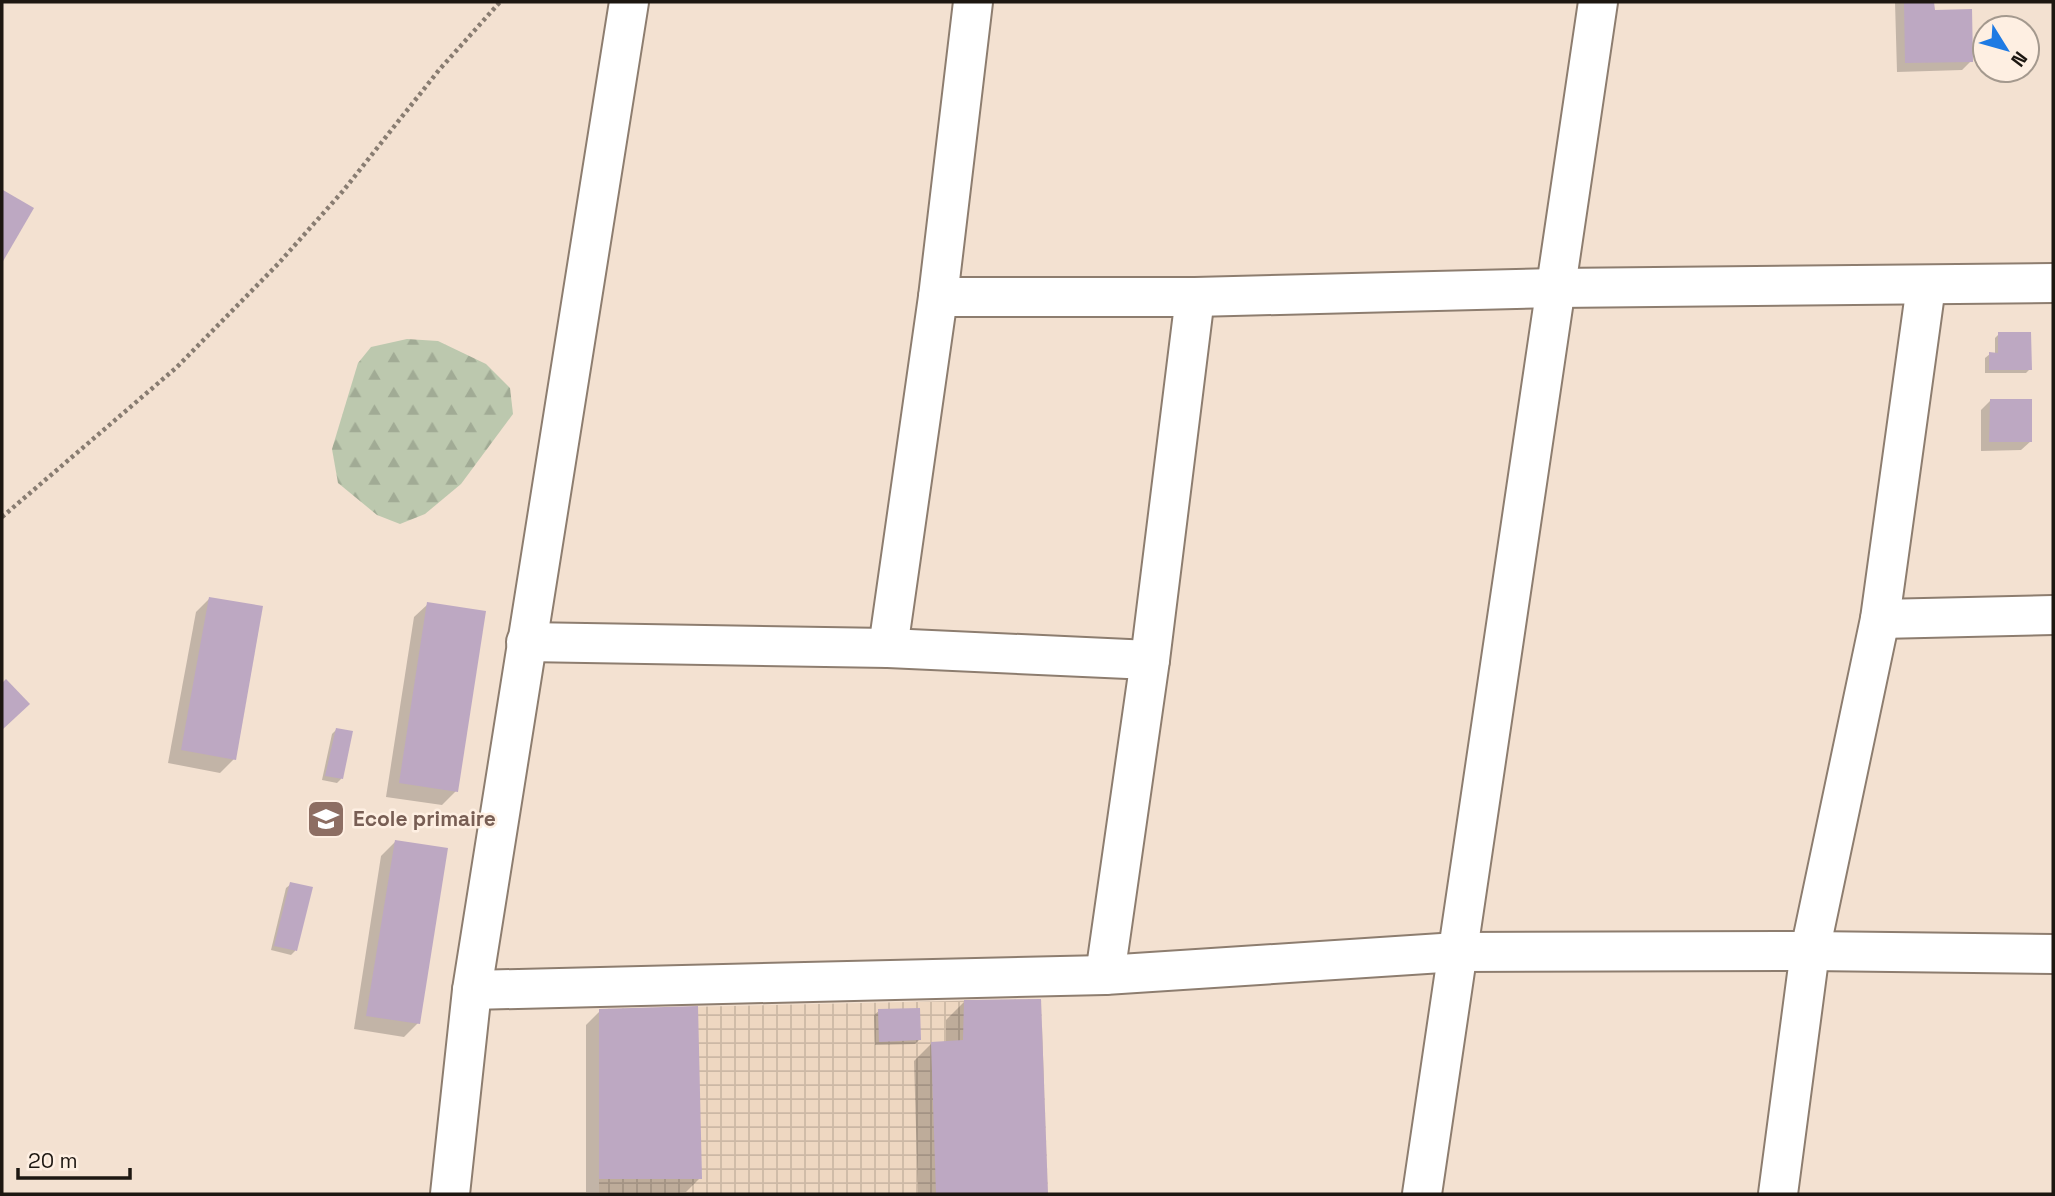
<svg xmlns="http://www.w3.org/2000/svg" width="2055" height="1196" font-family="'Space Grotesk',sans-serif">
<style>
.industrial{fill:url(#industrial-grid)}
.forest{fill:url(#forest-firs)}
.shadow{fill:#0003}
.building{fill:#bda8c2}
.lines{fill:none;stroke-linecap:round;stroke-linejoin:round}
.minor-casing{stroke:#8d7d6f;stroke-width:42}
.path{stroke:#887c71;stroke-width:4.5;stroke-dasharray:3.5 3.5;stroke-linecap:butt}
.minor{stroke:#fff;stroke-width:38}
.labels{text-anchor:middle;stroke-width:5;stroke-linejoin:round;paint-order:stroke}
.education-label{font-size:21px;font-weight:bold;fill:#785e54;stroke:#feefe2;text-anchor:start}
</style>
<defs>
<pattern id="industrial-grid" width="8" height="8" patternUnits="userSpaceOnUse" patternTransform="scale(1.75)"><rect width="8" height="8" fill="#eed7c1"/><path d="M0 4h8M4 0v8" fill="none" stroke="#ccb8a5"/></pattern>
<pattern id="forest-firs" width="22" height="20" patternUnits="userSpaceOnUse" patternTransform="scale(1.75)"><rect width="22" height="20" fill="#bcc8ae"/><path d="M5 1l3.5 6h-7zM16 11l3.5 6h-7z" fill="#a1ab95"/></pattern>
</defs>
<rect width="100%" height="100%" fill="#f3e1d1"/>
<polygon class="industrial" points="1041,999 1048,1194 599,1194 599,1009"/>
<polygon class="forest" points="407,339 438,341 486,364 510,388 513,414 461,484 425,514 400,524 377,515 338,483 332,449 358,363 371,347"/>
<g class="shadow">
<polygon points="1895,2 1933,2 1933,12 1971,61 1962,70 1897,72"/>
<polygon points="1999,334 2030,369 2026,373 1985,373 1985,358 1990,354 1995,354 1995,338"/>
<polygon points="1990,401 2031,441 2021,450 1981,451 1981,410"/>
<polygon points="209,599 234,759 220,773 168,763 196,612"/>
<polygon points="428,604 456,791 442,805 386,797 414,617"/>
<polygon points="336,730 341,779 337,783 322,780 332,734"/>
<polygon points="395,842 418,1023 404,1037 354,1029 381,856"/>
<polygon points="291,884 295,951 291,955 271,950 286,888"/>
<polygon points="1039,1001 1046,1194 918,1194 914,1061 932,1043 946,1043 946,1020 964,1002"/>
<polygon points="600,1011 700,1178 686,1192 586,1192 586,1025"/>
<polygon points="879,1011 919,1040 915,1044 875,1045 874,1015"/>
</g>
<g class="building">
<polygon points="1904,2 1934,2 1935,10 1972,9 1973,62 1905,63"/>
<polygon points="3,190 34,208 2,263 2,193"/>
<polygon points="1998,332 2031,332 2032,370 1989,370 1989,352 1998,353"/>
<polygon points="1990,399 2032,399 2032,442 1989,442"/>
<polygon points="209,597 263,606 236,760 181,750"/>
<polygon points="427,602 486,611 458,792 399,783"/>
<polygon points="6,679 30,704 2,730 2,683"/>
<polygon points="336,728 353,731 343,779 325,776"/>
<polygon points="395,840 448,848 420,1024 366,1016"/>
<polygon points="290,882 313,887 297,951 274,946"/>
<polygon points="1041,999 1048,1194 936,1194 931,1042 963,1040 964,1000"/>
<polygon points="698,1006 702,1179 599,1179 599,1009"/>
<polygon points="920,1008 921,1040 879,1042 878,1009"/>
</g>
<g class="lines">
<defs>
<g id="minor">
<polyline points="938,297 1195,297 1556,288 2053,283"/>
<polyline points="1880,619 2053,615"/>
<polyline points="526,642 888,648 1150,660"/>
<polyline points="888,648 938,297 973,2"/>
<polyline points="1105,975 1150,660 1195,297"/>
<polyline points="472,990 1105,975 1457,952 1810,951 2053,954"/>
<polyline points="450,1194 472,990 629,2"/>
<polyline points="1422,1194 1598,2"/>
<polyline points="1778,1194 1810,951 1880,619 1926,286"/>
</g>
</defs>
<use href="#minor" class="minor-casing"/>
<polyline class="path" points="2,517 177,367 278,264 343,191 439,70 500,2"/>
<use href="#minor" class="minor"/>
</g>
<defs>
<symbol id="school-square" viewBox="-11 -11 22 22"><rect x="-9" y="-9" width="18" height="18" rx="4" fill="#8d6e63" stroke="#feefe2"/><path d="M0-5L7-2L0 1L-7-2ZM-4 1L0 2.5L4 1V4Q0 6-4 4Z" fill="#fff"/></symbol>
</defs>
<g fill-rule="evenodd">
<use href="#school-square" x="304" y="797" width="44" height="44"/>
</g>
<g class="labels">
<g class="education-label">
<text x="353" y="826">Ecole primaire</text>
</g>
</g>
<rect width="2055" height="1196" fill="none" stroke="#1d1711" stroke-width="7"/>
<g transform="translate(2006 49) rotate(127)"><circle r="33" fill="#feefe2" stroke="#a4998e" stroke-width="2"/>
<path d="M0-5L12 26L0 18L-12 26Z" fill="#1e7ae3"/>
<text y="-10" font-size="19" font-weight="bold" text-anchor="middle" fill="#1d1711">N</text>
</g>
<path d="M18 1168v10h112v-10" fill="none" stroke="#1d1711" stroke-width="3.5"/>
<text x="28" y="1168" font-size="21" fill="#1d1711" stroke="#feefe2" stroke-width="5" paint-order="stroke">20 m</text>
</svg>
